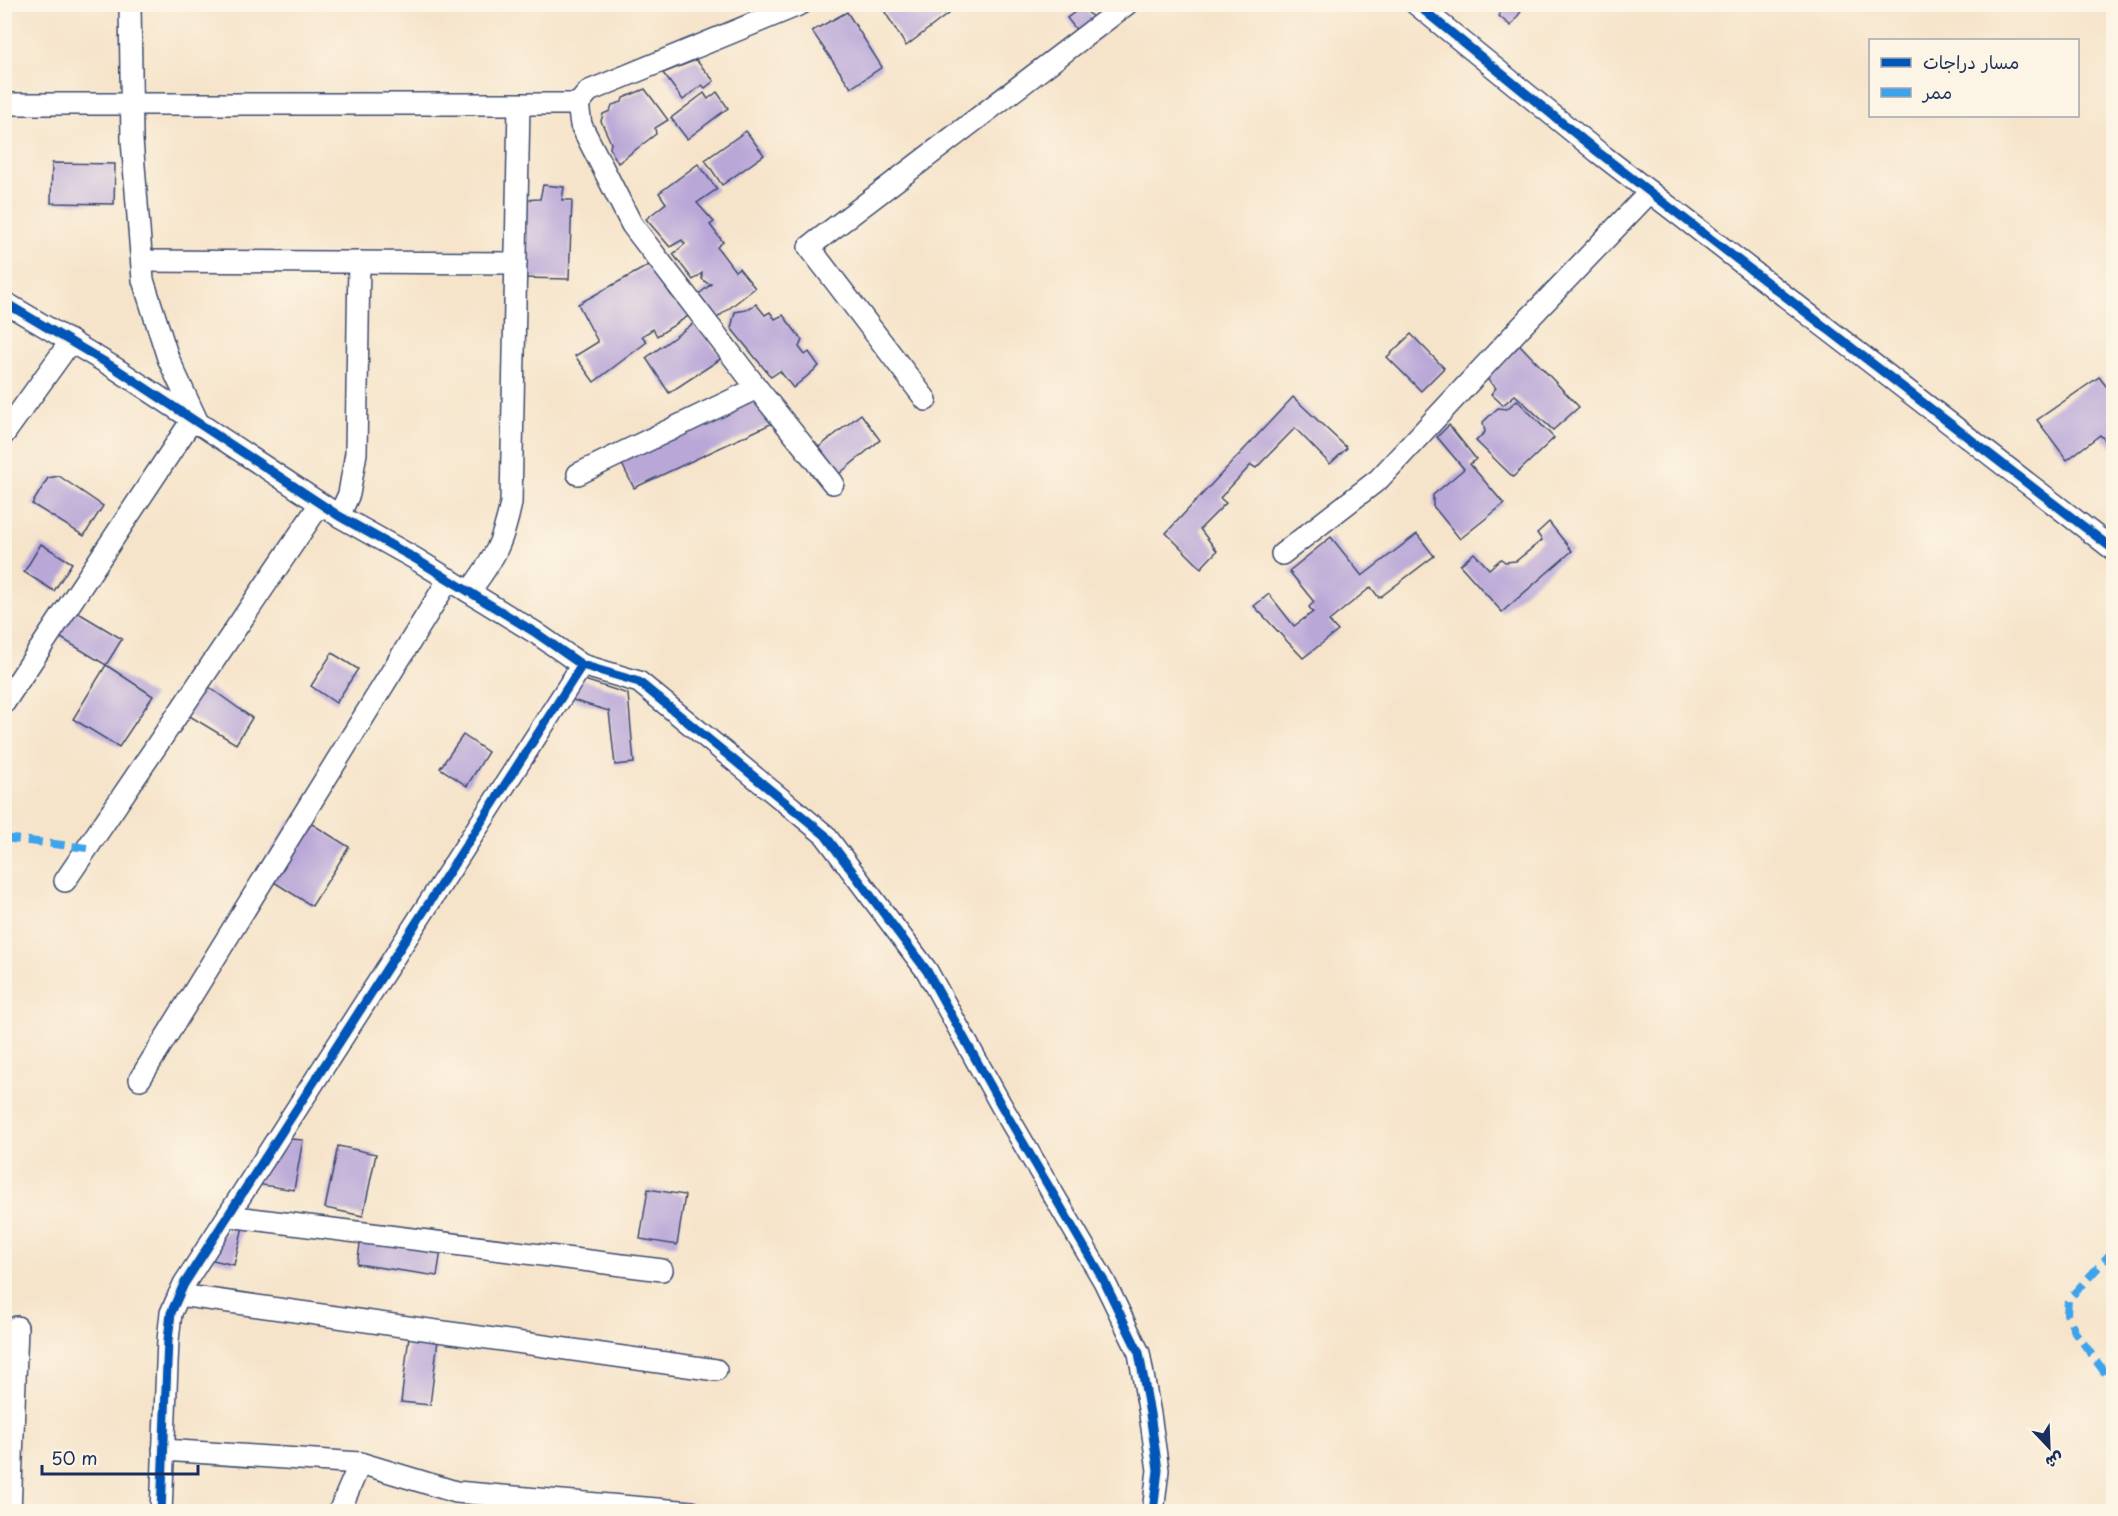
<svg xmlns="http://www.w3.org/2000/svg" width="2118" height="1516" font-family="'Playpen Sans','Playpen Sans Arabic',sans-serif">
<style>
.building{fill:#b9a7d8}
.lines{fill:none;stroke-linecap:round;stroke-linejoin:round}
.street-casing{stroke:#3c4a6e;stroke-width:24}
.street{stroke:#fff;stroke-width:21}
.quiet{stroke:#3da3ed;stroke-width:8;stroke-dasharray:15 8;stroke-linecap:butt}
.cycleway-casing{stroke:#fcf5e5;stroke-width:13}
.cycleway{stroke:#0057b8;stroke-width:9}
</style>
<rect width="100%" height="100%" fill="#fcf5e5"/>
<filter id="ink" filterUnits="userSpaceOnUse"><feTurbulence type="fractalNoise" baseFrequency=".0167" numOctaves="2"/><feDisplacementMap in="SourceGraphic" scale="12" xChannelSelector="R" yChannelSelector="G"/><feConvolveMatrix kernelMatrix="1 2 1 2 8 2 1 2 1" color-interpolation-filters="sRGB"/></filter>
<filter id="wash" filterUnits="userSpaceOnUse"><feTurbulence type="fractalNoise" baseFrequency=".008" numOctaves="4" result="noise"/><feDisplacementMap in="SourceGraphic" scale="24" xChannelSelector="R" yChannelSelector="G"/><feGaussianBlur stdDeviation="1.35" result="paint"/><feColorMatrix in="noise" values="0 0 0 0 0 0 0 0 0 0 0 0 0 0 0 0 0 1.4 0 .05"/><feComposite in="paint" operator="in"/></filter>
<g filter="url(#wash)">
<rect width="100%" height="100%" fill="#f6e4ca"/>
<g id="blocks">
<g class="building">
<polygon points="880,4 961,4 906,46"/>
<polygon points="1496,4 1526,4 1511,26 1499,16 1502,8"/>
<polygon points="1083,6 1105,33 1089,46 1067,18"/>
<polygon points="847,12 882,67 851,88 812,31"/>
<polygon points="696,60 714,81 705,88 702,85 683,100 663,73"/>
<polygon points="645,89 668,120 655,128 656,134 618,163 610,148 611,143 601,121 603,114 610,111 612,105 622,102 623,98"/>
<polygon points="717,92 728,108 687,139 671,118 704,93 708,99"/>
<polygon points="746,131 764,155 722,185 705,160"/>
<polygon points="52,163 115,164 114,204 51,203"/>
<polygon points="698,164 717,189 697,203 714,222 710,225 723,242 717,247 735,271 739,268 755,288 717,318 699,294 711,284 707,283 702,279 702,273 693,280 673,254 685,244 682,240 670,247 646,219 666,203 659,193"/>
<polygon points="543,185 564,187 562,200 572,200 569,279 522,278 522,200 540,199"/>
<polygon points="651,264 671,295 686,308 690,315 657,336 653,329 642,336 647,342 594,382 575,356 598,342 578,304"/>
<polygon points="756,304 765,315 770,312 775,319 783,315 802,340 799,347 805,355 809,352 819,366 793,388 780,371 771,377 731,328 735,312 746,310"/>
<polygon points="694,323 722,358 669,393 646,358"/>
<polygon points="1411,334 1444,368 1421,391 1387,357"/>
<polygon points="1520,345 1579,407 1553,430 1515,395 1503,405 1491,394 1496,388 1486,378"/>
<polygon points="2099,377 2114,396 2114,449 2100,435 2067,460 2037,420"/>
<polygon points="730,394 768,403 777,421 634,488 613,446"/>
<polygon points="1293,397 1347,448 1330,464 1295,428 1256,468 1251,465 1220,498 1226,503 1200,529 1217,551 1201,568 1166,533"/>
<polygon points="1517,400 1554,438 1513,477 1476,441 1485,432 1483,422 1498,408 1507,409"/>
<polygon points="861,414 880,440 839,474 819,447"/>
<polygon points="1449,425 1476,459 1470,464 1504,504 1460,539 1433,506 1433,495 1464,469 1437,437"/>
<polygon points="59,476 103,506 84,536 32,504 48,478"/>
<polygon points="1549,522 1572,551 1502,612 1460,565 1474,553 1489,569 1501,559 1505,562 1516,561 1542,540 1537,533"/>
<polygon points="1417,534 1434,556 1379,598 1371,587 1329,621 1338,631 1303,658 1254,606 1269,594 1294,626 1313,612 1309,607 1314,602 1289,571 1331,537 1362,576"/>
<polygon points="41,544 72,563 54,591 24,572"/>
<polygon points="67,606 122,639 106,665 51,632"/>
<polygon points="332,653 358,669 336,703 311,686"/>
<polygon points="106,665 153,696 119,747 73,719"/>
<polygon points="572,676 628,694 634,763 615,765 609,711 569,699"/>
<polygon points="209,687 252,718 236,744 183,712 197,688 206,693"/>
<polygon points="463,735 488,752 467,786 440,768"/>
<polygon points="291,820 306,830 312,824 349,847 312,906 258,872"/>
<polygon points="275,1138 303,1140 294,1190 256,1184"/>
<polygon points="338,1146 376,1154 363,1216 325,1208"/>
<polygon points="648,1189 685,1195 677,1245 640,1239"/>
<polygon points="245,1218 234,1265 192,1255"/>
<polygon points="362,1232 442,1244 437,1276 357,1264"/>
<polygon points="410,1328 439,1332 430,1405 401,1402"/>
</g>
</g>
</g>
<g filter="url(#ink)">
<use href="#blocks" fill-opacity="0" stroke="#3c4a6e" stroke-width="1.5"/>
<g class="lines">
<defs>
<g id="street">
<polyline points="130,4 132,140 143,280 168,358 199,425"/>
<polyline points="801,4 589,91 578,104 581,125 632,225 757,388 833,483"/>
<polyline points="1416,4 1598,152 2114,550"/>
<polyline points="4,104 578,104"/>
<polyline points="142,261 516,263"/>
<polyline points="4,302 115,368 339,516 414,558 536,633 582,665 639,682 825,835 927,971 1001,1105 1104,1281 1139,1353 1150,1414 1158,1470 1153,1512"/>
<polyline points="926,400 809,247 1127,4"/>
<polyline points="4,434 71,341"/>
<polyline points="578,474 757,388"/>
<polyline points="339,516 349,494 356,453 359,262"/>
<polyline points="1282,554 1379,479 1519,329 1650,192"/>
<path d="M469,592C494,559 503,543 511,503L519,105"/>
<polyline points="4,703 192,420"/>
<polyline points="65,881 320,504"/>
<polyline points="140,1079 449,579"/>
<polyline points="228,1216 662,1270"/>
<polyline points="179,1295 716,1370"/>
<polyline points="163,1450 360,1463 456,1492 692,1512"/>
<polyline points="10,1512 17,1327"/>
<polyline points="161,1512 168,1340 171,1313 184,1284 582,665"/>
<polyline points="339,1512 360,1463"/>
</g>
</defs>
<use href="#street" class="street-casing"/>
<use href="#street" class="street"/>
<g class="quiet">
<polyline points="4,838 87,848"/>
<polyline points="2114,1250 2068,1300 2067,1314 2075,1332 2114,1385"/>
</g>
<defs>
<g id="cycleway">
<polyline points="1416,4 1598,152 2114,550"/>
<polyline points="4,302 115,368 339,516 414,558 536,633 582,665 639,682 825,835 927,971 1001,1105 1104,1281 1139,1353 1150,1414 1158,1470 1153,1512"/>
<polyline points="161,1512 168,1340 171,1313 184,1284 582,665"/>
</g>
</defs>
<use href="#cycleway" class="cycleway-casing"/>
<use href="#cycleway" class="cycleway"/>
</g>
</g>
<rect width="2118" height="1516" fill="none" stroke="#fcf5e5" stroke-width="24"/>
<rect x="1869" y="39" width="210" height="78" fill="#fcf5e5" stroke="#a2a6af" stroke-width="1.5"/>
<rect x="1881" y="58" width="30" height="9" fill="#0057b8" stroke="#a2a6af" stroke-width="1.5"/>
<text x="1923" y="69" font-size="18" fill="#1b2f5e">مسار دراجات</text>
<rect x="1881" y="88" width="30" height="9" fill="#3da3ed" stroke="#a2a6af" stroke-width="1.5"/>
<text x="1923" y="99" font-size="18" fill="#1b2f5e">ممر</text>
<g transform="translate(2049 1447) rotate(157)" stroke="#fcf5e5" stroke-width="4.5" paint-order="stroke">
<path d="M0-4.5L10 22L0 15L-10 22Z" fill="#1b2f5e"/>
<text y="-9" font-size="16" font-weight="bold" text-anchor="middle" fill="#1b2f5e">ش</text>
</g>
<path d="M42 1465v9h156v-9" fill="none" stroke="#1b2f5e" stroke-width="3"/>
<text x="51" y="1465" font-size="18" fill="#1b2f5e" stroke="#fcf5e5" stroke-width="4.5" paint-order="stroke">50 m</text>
</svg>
